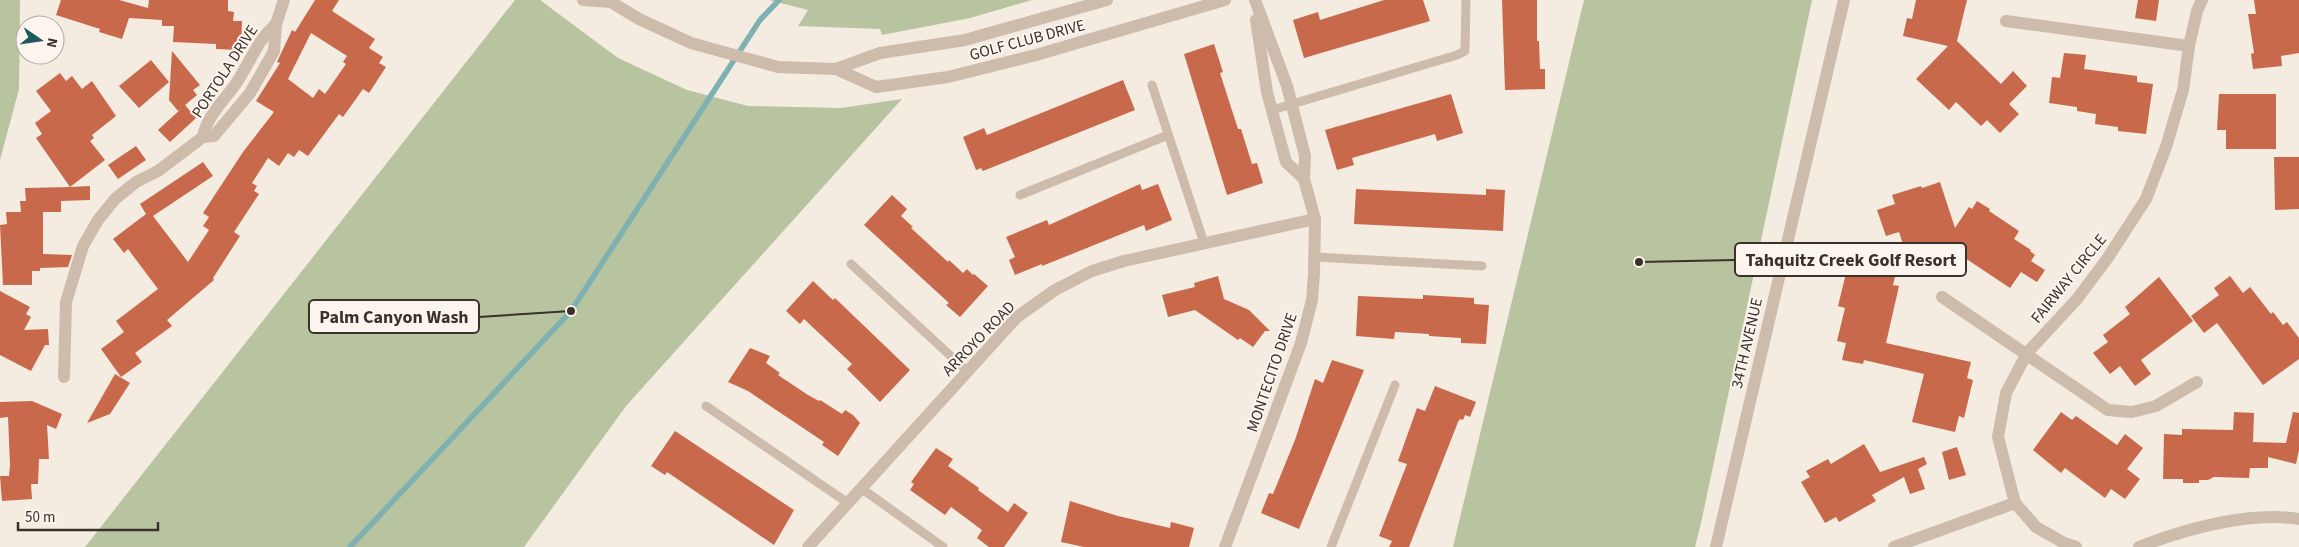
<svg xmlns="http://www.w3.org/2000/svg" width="2299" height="547" font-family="'Source Sans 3',sans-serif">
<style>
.green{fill:#b8c4a0}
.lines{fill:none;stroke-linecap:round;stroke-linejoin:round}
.stream{stroke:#7fb0b2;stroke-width:5.5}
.building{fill:#c8694b;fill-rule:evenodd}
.service{stroke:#cdbbac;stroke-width:9}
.minor{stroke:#cdbbac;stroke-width:12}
.tertiary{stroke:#cdbbac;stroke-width:12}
.labels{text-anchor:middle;stroke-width:4;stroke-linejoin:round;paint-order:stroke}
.street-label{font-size:16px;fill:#3b302b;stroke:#fbf5ee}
.leader{fill:none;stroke:#3b302b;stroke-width:2}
.callout-dot{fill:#3b302b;stroke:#fbf5ee;stroke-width:2}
.callout{fill:#fbf5ee;stroke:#3b302b;stroke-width:2}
.callout-label{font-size:18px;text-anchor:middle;font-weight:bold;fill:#3b302b}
</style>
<rect width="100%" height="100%" fill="#f4ebe1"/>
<g class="green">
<polygon points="0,0 20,0 19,89 0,160"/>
<polygon points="515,0 540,0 618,58 687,90 748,106 841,108 902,99 626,406 524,547 85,547"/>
<polygon points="769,0 1032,0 970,18 882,35 880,29 798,26 808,10"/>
<polygon points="1584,0 1812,0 1701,523 1695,547 1453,547"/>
</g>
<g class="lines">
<polyline class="stream" points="350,547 571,311 760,20 779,0"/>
</g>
<g class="building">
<polygon points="61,0 119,0 148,8 149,0 228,0 228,11 234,12 233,21 242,21 241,50 216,49 216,44 173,42 174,26 162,26 162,20 129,18 122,39 99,32 100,29 56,15"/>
<path d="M315,0H339L332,11L375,39L369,48L383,57L379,63L386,67L369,93L363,89L343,117L339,114L308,156L299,150L294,157L288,153L279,166L268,158L252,183L257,186L254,191L259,194L234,232L240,236L213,278L214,280L167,320L172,326L135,353L142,362L121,377L101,349L124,332L116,321L158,289L128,249L124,253L113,239L146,214L140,204L203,162L213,176L153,216L188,262L209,230L203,226L209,217L203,213L243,152L274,112L256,101L280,63L277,62L292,30L295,32ZM311,33L347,56L343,62L346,64L325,94L319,89L313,98L288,79Z"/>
<polygon points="1384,0 1423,0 1430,21 1304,58 1293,20 1318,12 1320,20"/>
<polygon points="1502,0 1537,0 1537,41 1539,41 1540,69 1545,69 1545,89 1505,90"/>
<polygon points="1916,0 1967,0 1957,41 2001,84 2013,71 2027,86 2009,104 2019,114 2000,133 1987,120 1981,126 1956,102 1949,110 1916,79 1948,46 1903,36 1907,18 1912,19"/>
<polygon points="2138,0 2159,0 2156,21 2135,18"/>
<polygon points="2254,0 2299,0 2299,53 2281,56 2282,66 2253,69 2251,54 2254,53 2248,14 2256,14"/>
<polygon points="1214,44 1223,72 1220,73 1238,129 1241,129 1252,164 1257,163 1263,183 1227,195 1184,54"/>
<polygon points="172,51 200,85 193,90 197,95 185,105 196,118 170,142 158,130 182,108 178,111 169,100"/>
<polygon points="2064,53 2086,55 2084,69 2137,76 2137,82 2153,84 2146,134 2118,131 2118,127 2095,124 2096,114 2077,111 2077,107 2049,103 2052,77 2060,78"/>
<polygon points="151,60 169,82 139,108 119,86"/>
<polygon points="60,73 66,81 72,76 82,89 92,81 116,116 92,135 94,138 90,141 105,160 70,187 90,186 90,200 61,201 61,212 43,212 43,254 72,255 68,267 40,268 40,271 32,271 32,285 3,285 0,225 7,224 6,212 21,212 20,201 26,201 25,188 70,187 36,138 42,134 35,123 51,111 36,91"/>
<polygon points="1123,80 1135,110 983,171 981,168 976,170 963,137 984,128 987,135"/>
<polygon points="1451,94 1463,133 1437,141 1435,134 1352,158 1354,165 1337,170 1325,130"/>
<polygon points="2219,94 2276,94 2276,149 2226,149 2226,130 2217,130"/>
<polygon points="136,146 146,160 118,179 108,165"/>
<polygon points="2274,157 2299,157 2299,209 2275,210"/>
<polygon points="1940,182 1955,228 1969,207 1972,209 1977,201 1990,209 1989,211 2019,231 2014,239 2031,250 2030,251 2035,255 2031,261 2045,270 2037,282 2021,272 2010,288 1944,244 1907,256 1899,232 1886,236 1877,210 1895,204 1892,195 1921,186 1922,188"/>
<polygon points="1140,184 1142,190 1158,184 1172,220 1146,231 1144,225 1042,266 1042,264 1015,275 1009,260 1015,257 1006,237 1047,220 1049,225"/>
<polygon points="1356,189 1486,195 1486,189 1505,190 1503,231 1354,224"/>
<polygon points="892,195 907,209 901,216 913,227 911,228 948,262 949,260 963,273 967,269 973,275 974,274 988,286 960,317 946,305 949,303 864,225"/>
<polygon points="1850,257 1897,268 1893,285 1899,286 1886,343 1971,362 1967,378 1973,380 1964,418 1959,416 1955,432 1912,422 1924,374 1864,360 1863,364 1842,360 1846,343 1837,341 1845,308 1838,306"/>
<polygon points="1218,276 1224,299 1249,310 1270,331 1265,331 1253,347 1240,338 1238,340 1195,310 1168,317 1162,295 1195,287 1194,283"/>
<polygon points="2230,276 2243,293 2250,287 2271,314 2273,312 2283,325 2287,322 2299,338 2299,359 2263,385 2217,323 2204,333 2191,316 2219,295 2214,288"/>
<polygon points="2159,277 2193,321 2141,360 2151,374 2135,386 2120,366 2110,374 2093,353 2108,342 2103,335 2130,314 2125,307"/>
<polygon points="813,281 833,300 835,298 910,370 880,402 847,369 852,364 804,319 800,324 786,311"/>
<polygon points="0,291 30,307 26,314 31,317 24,330 48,329 49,345 45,345 31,371 0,355"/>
<polygon points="1423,295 1474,298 1474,304 1489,305 1486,344 1461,343 1461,338 1429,336 1429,334 1395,332 1394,339 1356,336 1358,296 1423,299"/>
<polygon points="750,348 770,356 766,363 780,373 778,375 808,395 819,401 820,400 842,414 845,410 853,415 860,423 838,456 822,445 824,442 748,391 728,382"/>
<polygon points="1332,360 1364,370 1299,529 1261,513 1269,493 1273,494 1295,440 1315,379 1323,383"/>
<polygon points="115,374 130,383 110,414 87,423"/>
<polygon points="1435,386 1476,402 1470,417 1465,415 1463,420 1460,419 1458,422 1409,547 1389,547 1392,541 1379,536 1407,464 1398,461 1417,408 1425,411"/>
<polygon points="32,401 62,414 56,429 47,425 49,459 39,459 38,484 31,484 32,499 2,501 0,476 9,476 10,465 8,417 0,418 0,402"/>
<polygon points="2061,412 2072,420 2076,416 2117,445 2125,434 2143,448 2127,469 2140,479 2125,499 2111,489 2105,498 2065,468 2061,473 2033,450"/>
<polygon points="2234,412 2254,413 2253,442 2286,443 2293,412 2299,413 2299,450 2296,464 2268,457 2268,468 2250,468 2249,478 2214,477 2208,480 2199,480 2199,483 2183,483 2183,479 2163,479 2164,434 2182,435 2182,429 2233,430"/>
<polygon points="675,431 794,510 774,545 667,472 665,475 651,466"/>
<polygon points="1864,444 1880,472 1924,457 1927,464 1918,469 1925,489 1910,494 1904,477 1872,495 1876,501 1839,522 1836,517 1825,523 1801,482 1810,477 1806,471 1828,459 1831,464"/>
<polygon points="1957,447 1966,475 1949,480 1942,452"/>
<polygon points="936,448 953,459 948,466 979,488 978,490 1008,512 1014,503 1028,513 1004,547 989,547 977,538 982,530 951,507 945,515 910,490 914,484 911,482"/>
<polygon points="1070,501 1118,516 1170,528 1171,522 1194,528 1189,547 1084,547 1061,542"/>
</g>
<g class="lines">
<g class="service">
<polyline points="1152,85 1204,243"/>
<polyline points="1272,110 1457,55 1465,51 1466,0"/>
<polyline points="1020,195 1168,135"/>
<polyline points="1315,257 1482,266"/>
<polyline points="851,264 967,371"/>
<polyline points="706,406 848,503"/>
<polyline points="861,488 943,547"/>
<polyline points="1331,547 1395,385"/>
</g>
<g class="minor">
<polyline points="1256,20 1267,92 1286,162 1304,179"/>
<polyline points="2006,21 2189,46"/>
<path d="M203,137C207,115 225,100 237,82C251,61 256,42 276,24"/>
<polyline points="1942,297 2108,410 2132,412 2156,406 2197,382"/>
<polyline points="64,377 66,302 83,246 98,220 115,199 136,182 158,171 203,137 214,136 250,93 274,51 276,24 284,0"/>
<polyline points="808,547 1017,317 1055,290 1092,271 1124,261 1315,219"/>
<polyline points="1225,547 1301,343 1312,300 1314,273 1315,219 1304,179 1305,156 1287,86 1255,0"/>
<polyline points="1716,547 1844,0"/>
<polyline points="1894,547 2015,503"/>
<polyline points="2076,547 2064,543 2036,527 2015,503 1998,437 2006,393 2027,353 2077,299 2107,259 2146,199 2166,147 2183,90 2189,46 2197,11 2202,0"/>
<path d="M2139,547C2185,529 2250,511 2299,519"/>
</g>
<g class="tertiary">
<polyline points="583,0 611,2 639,19 691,43 778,67 836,69 876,87 948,77 1036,55 1225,0"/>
<polyline points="836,69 880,53 965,40 1107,0"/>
</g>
</g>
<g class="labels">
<g class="street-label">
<text transform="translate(1027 39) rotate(-15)" y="6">GOLF CLUB DRIVE</text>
<text transform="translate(224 71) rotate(-57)" y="6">PORTOLA DRIVE</text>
<text transform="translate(2068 278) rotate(-51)" y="6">FAIRWAY CIRCLE</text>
<text transform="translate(978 338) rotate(-46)" y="6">ARROYO ROAD</text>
<text transform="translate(1746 343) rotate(-77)" y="6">34TH AVENUE</text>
<text transform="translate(1271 372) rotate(-71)" y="6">MONTECITO DRIVE</text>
</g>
</g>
<path class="leader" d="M1639 262L1735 260M571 311L479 317"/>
<g class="callout-dot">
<circle cx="1639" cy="262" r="5"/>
<circle cx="571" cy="311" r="5"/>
</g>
<g class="callout">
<rect x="1735" y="243" width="231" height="33" rx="5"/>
<rect x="309" y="300" width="170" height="33" rx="5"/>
</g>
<g class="callout-label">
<text x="1851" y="266">Tahquitz Creek Golf Resort</text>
<text x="394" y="323">Palm Canyon Wash</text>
</g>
<g transform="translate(40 40) rotate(103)"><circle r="24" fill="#fbf5ee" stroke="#aea6a0"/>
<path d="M0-4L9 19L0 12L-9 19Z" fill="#1f5a5e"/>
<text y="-8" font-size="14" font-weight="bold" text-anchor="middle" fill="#3b302b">N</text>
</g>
<path d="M18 522v8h140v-8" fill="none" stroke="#3b302b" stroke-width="2.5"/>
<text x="25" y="522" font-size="15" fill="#3b302b" stroke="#fbf5ee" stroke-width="4" paint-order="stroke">50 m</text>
</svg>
